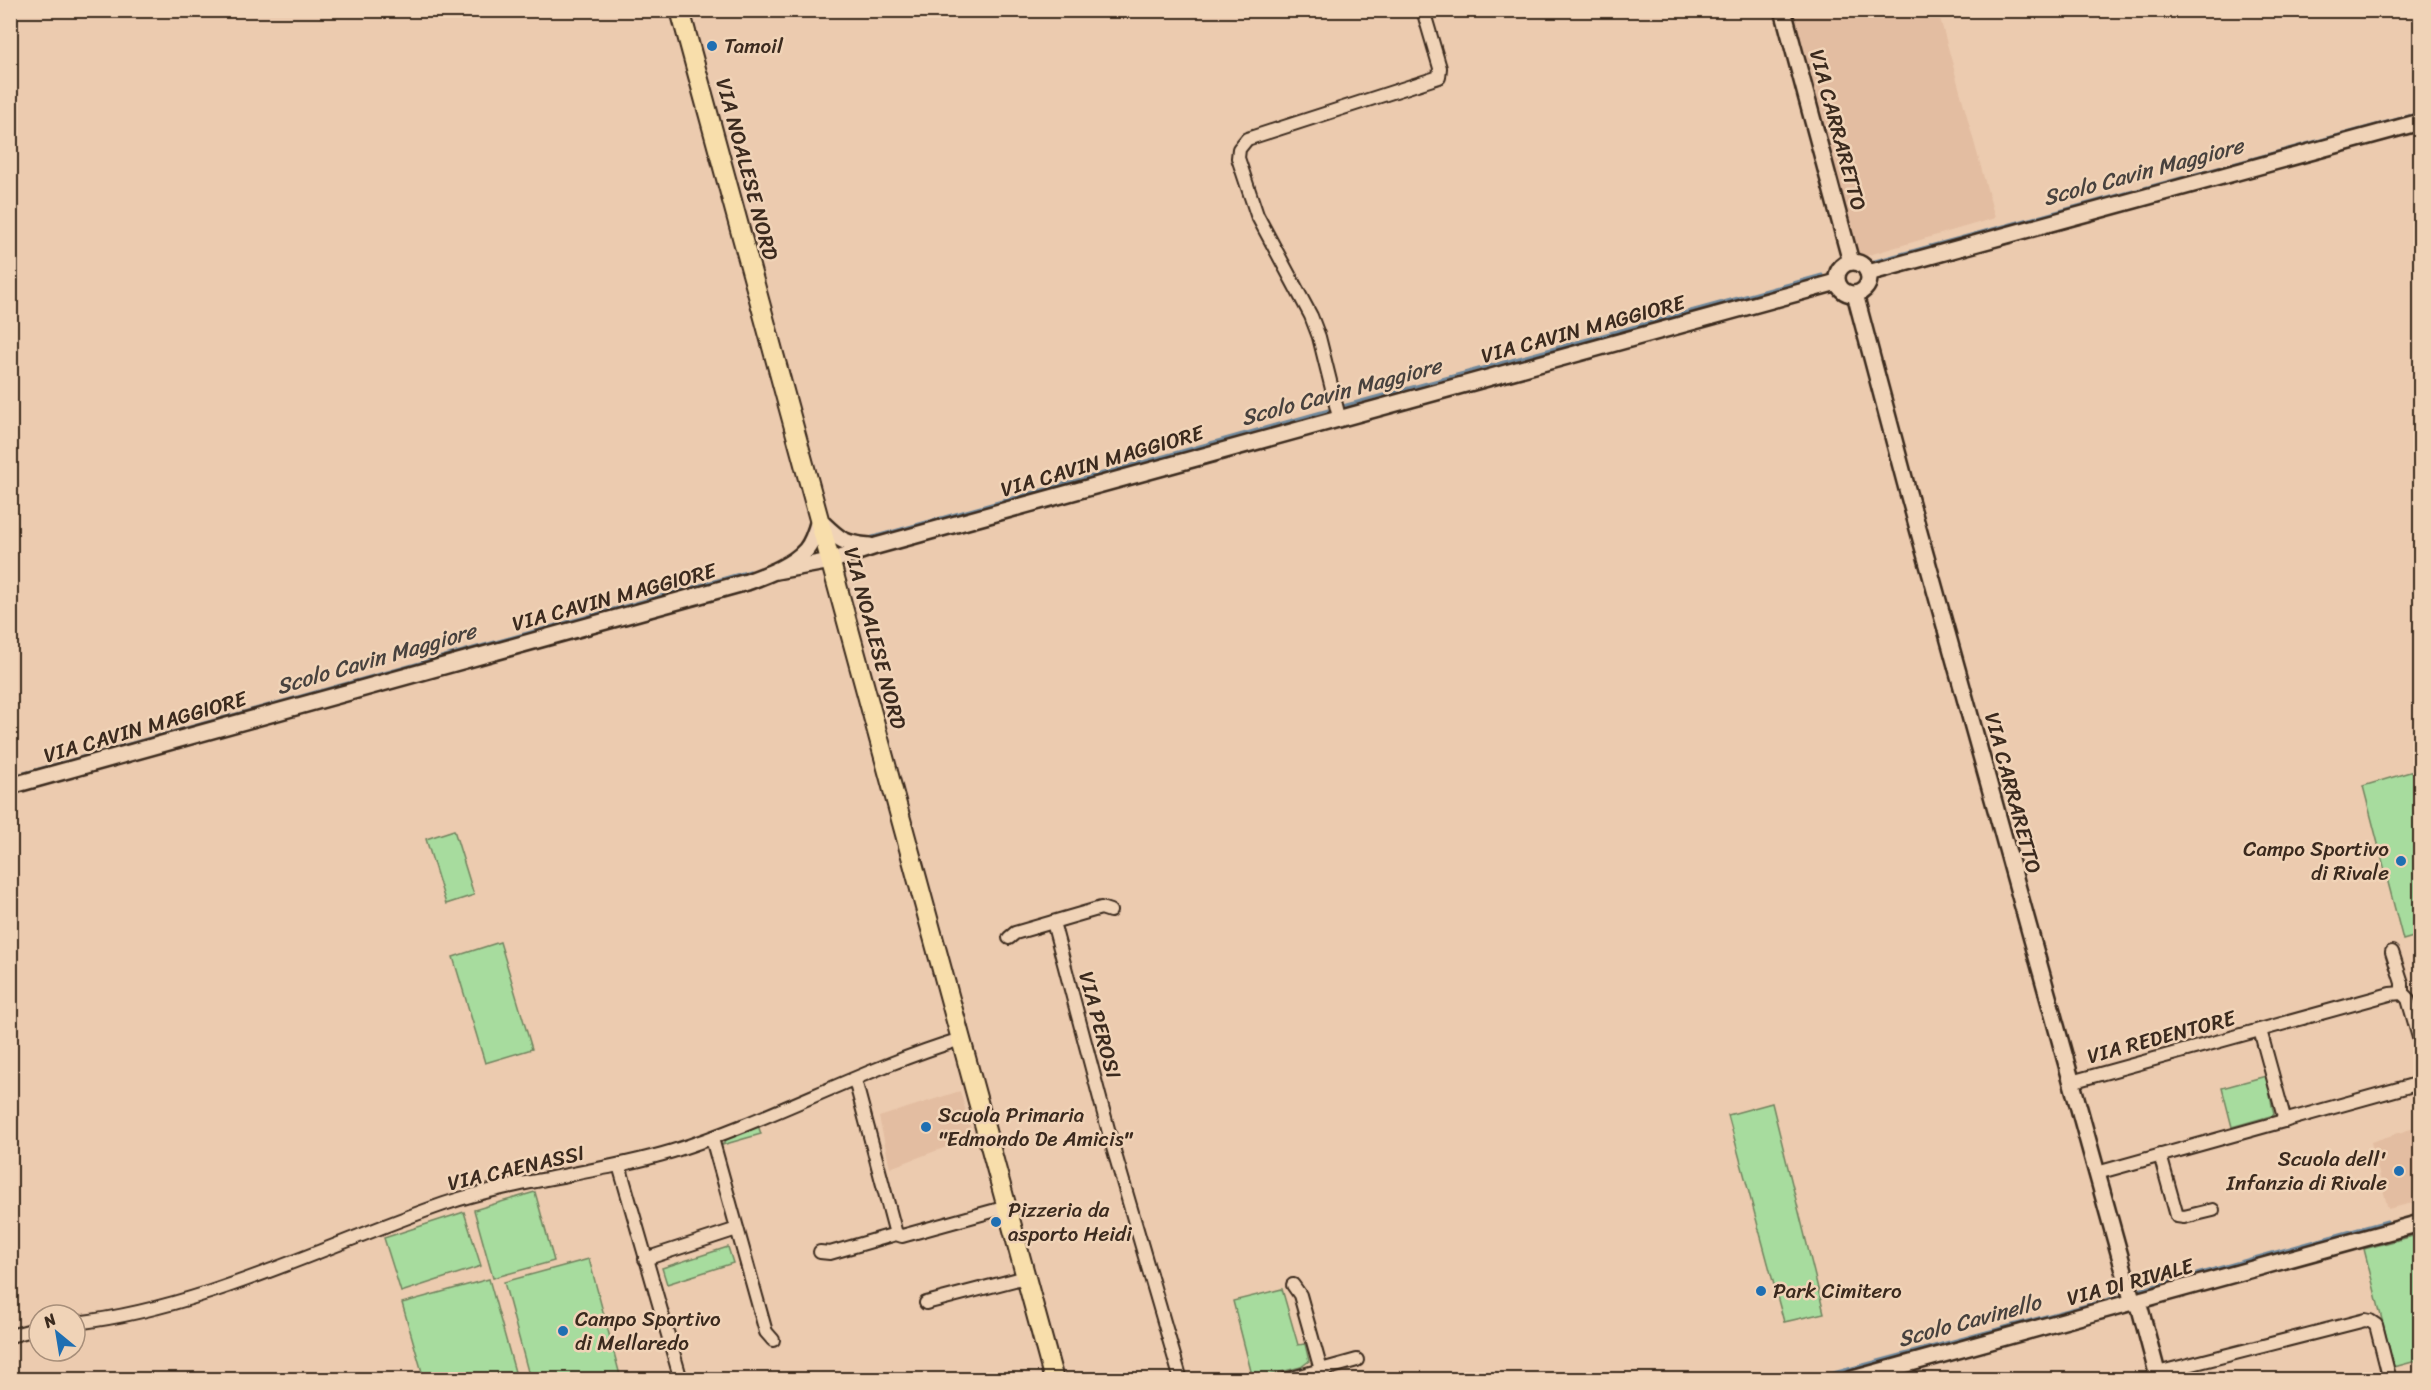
<svg xmlns="http://www.w3.org/2000/svg" width="2431" height="1390" font-family="Sriracha,sans-serif">
<style>
.built{fill:#e3bda1}
.green{fill:#a7dc9e;stroke:#71835e;stroke-width:1.5}
.lines{fill:none;stroke-linecap:round;stroke-linejoin:round}
.stream{stroke:#70899d;stroke-width:3}
.minor-casing{stroke:#3b2a1e;stroke-width:16}
.tertiary-casing{stroke:#3b2a1e;stroke-width:20}
.primary-casing{stroke:#3b2a1e;stroke-width:22}
.minor{stroke:#f0d3b7;stroke-width:12}
.tertiary{stroke:#f0d3b7;stroke-width:15}
.primary{stroke:#f8deab;stroke-width:18}
.poi-dot{fill:#1f6fb2;stroke:#f0d3b7;stroke-width:2}
.labels{text-anchor:middle;stroke-width:5;stroke-linejoin:round;paint-order:stroke}
.poi-label{font-size:21px;fill:#3b2a1e;stroke:#f0d3b7;text-anchor:start}
.street-label{font-size:21px;fill:#3b2a1e;stroke:#f0d3b7}
.water-label{font-size:22px;font-style:italic;fill:#48423e;stroke:#f0d3b7}
</style>
<rect width="100%" height="100%" fill="#eccbaf"/>
<filter id="ink" filterUnits="userSpaceOnUse"><feTurbulence type="fractalNoise" baseFrequency=".0167" numOctaves="2"/><feDisplacementMap in="SourceGraphic" scale="12" xChannelSelector="R" yChannelSelector="G"/><feConvolveMatrix kernelMatrix="1 2 1 2 8 2 1 2 1" color-interpolation-filters="sRGB"/></filter>
<g filter="url(#ink)">
<g class="built">
<polygon points="1791,11 1938,11 1995,218 1862,257 1859,254"/>
<polygon points="960,1091 973,1137 890,1168 879,1117"/>
<polygon points="2420,1126 2420,1201 2388,1209 2371,1142"/>
</g>
<g class="green">
<polygon points="2420,769 2420,935 2403,940 2363,786"/>
<polygon points="454,830 474,895 446,904 426,839"/>
<polygon points="500,942 532,1049 485,1063 453,957"/>
<polygon points="2266,1076 2274,1115 2232,1127 2222,1088"/>
<polygon points="1772,1103 1824,1313 1784,1322 1728,1115"/>
<polygon points="758,1125 761,1134 722,1145 728,1138"/>
<polygon points="535,1192 554,1261 493,1278 474,1210"/>
<polygon points="464,1212 481,1266 401,1292 384,1238"/>
<polygon points="2413,1236 2420,1263 2420,1360 2394,1367 2364,1249"/>
<polygon points="728,1247 733,1263 667,1284 662,1268"/>
<polygon points="589,1259 621,1379 530,1379 504,1282"/>
<polygon points="489,1279 517,1379 424,1379 402,1303"/>
<polygon points="1282,1289 1298,1345 1305,1344 1309,1361 1301,1367 1253,1379 1233,1301"/>
</g>
<g class="lines">
<g class="stream">
<polyline points="1875,261 2420,113"/>
<polyline points="1339,407 1822,275"/>
<polyline points="869,538 1332,409"/>
<polyline points="10,777 750,571"/>
<polyline points="2135,1291 2387,1221"/>
<polyline points="1822,1376 2124,1295"/>
<polyline points="1811,1380 1812,1379"/>
</g>
<defs>
<g id="minor">
<polyline points="1339,417 1319,337 1311,316 1257,215 1238,158 1239,149 1247,139 1439,77 1440,68 1423,10"/>
<polyline points="1053,922 1112,1144 1181,1380"/>
<polyline points="1009,938 1015,933 1101,908 1110,911"/>
<polyline points="2392,952 2402,983 2402,993 2408,999 2420,1041"/>
<polyline points="2260,1030 2285,1121"/>
<polyline points="855,1080 896,1234"/>
<polyline points="2071,1082 2390,994 2402,993"/>
<polyline points="708,1140 713,1142 766,1332 773,1340"/>
<polyline points="2160,1155 2177,1216 2184,1217 2213,1210"/>
<polyline points="619,1165 681,1380"/>
<polyline points="2097,1173 2420,1083"/>
<polyline points="820,1252 830,1253 896,1234 902,1236 1007,1207"/>
<polyline points="645,1259 737,1229"/>
<polyline points="1293,1285 1300,1295 1321,1370"/>
<polyline points="926,1303 1026,1277"/>
<path d="M75,1323C204,1308 323,1246 444,1204C518,1179 598,1174 673,1151C771,1120 862,1069 961,1039"/>
<polyline points="10,1336 39,1328"/>
<polyline points="2157,1373 2365,1320 2370,1321 2376,1325 2390,1380"/>
<polyline points="1285,1380 1357,1360"/>
</g>
<g id="tertiary">
<polyline points="1783,10 1851,262"/>
<circle cx="1853" cy="278" r="16"/>
<polyline points="1868,273 2420,122"/>
<polyline points="1855,294 1907,489 2133,1303"/>
<polyline points="776,571 831,561 876,546 1837,282"/>
<path d="M10,786L747,582C766,575 792,566 806,550C813,542 816,531 819,520C839,539 842,544 870,546"/>
<polyline points="2138,1301 2159,1380"/>
<polyline points="1849,1380 2420,1223"/>
</g>
<polyline id="primary" points="680,10 1054,1380"/>
</defs>
<use href="#minor" class="minor-casing"/>
<use href="#tertiary" class="tertiary-casing"/>
<use href="#primary" class="primary-casing"/>
<use href="#minor" class="minor"/>
<use href="#tertiary" class="tertiary"/>
<use href="#primary" class="primary"/>
</g>
</g>
<g class="poi-dot">
<circle cx="712" cy="46" r="6"/>
<circle cx="2401" cy="861" r="6"/>
<circle cx="926" cy="1127" r="6"/>
<circle cx="2399" cy="1171" r="6"/>
<circle cx="996" cy="1222" r="6"/>
<circle cx="1761" cy="1291" r="6"/>
<circle cx="563" cy="1331" r="6"/>
</g>
<g class="labels">
<g class="poi-label">
<text x="724" y="53">Tamoil</text>
<text x="2389" y="856" text-anchor="end">Campo Sportivo<tspan x="2389" dy="24">di Rivale</tspan></text>
<text x="938" y="1122">Scuola Primaria<tspan x="938" dy="24">"Edmondo De Amicis"</tspan></text>
<text x="2387" y="1166" text-anchor="end">Scuola dell'<tspan x="2387" dy="24">Infanzia di Rivale</tspan></text>
<text x="1008" y="1217">Pizzeria da<tspan x="1008" dy="24">asporto Heidi</tspan></text>
<text x="1773" y="1298">Park Cimitero</text>
<text x="575" y="1326">Campo Sportivo<tspan x="575" dy="24">di Mellaredo</tspan></text>
</g>
<g class="street-label">
<text transform="translate(1838 130) rotate(75)" y="7">VIA CARRARETTO</text>
<text transform="translate(747 169) rotate(75)" y="7">VIA NOALESE NORD</text>
<text transform="translate(1583 329) rotate(-15)" y="7">VIA CAVIN MAGGIORE</text>
<text transform="translate(1102 461) rotate(-16)" y="7">VIA CAVIN MAGGIORE</text>
<text transform="translate(614 597) rotate(-15)" y="7">VIA CAVIN MAGGIORE</text>
<text transform="translate(875 638) rotate(75)" y="7">VIA NOALESE NORD</text>
<text transform="translate(145 727) rotate(-16)" y="7">VIA CAVIN MAGGIORE</text>
<text transform="translate(2013 793) rotate(75)" y="7">VIA CARRARETTO</text>
<text transform="translate(1100 1025) rotate(75)" y="7">VIA PEROSI</text>
<text transform="translate(2161 1037) rotate(-15)" y="7">VIA REDENTORE</text>
<text transform="translate(516 1168) rotate(-13)" y="7">VIA CAENASSI</text>
<text transform="translate(2130 1282) rotate(-15)" y="7">VIA DI RIVALE</text>
</g>
<g class="water-label">
<text transform="translate(2143 171) rotate(-15)" y="8">Scolo Cavin Maggiore</text>
<text transform="translate(1341 391) rotate(-15)" y="8">Scolo Cavin Maggiore</text>
<text transform="translate(376 658) rotate(-16)" y="8">Scolo Cavin Maggiore</text>
<text transform="translate(1969 1320) rotate(-15)" y="8">Scolo Cavinello</text>
</g>
</g>
<rect width="2431" height="1390" fill="none" stroke="#f0d3b7" stroke-width="36"/>
<rect x="18" y="18" width="2395" height="1354" fill="none" stroke="#3b2a1e" stroke-width="2" filter="url(#ink)"/>
<g transform="translate(57 1333) rotate(330)"><circle r="28" fill="#f0d3b7" stroke="#a88f7a" stroke-width="1.5"/>
<path d="M0-4.5L10 22L0 15L-10 22Z" fill="#1f6fb2"/>
<text y="-9" font-size="16" font-weight="bold" text-anchor="middle" fill="#3b2a1e">N</text>
</g>
</svg>
